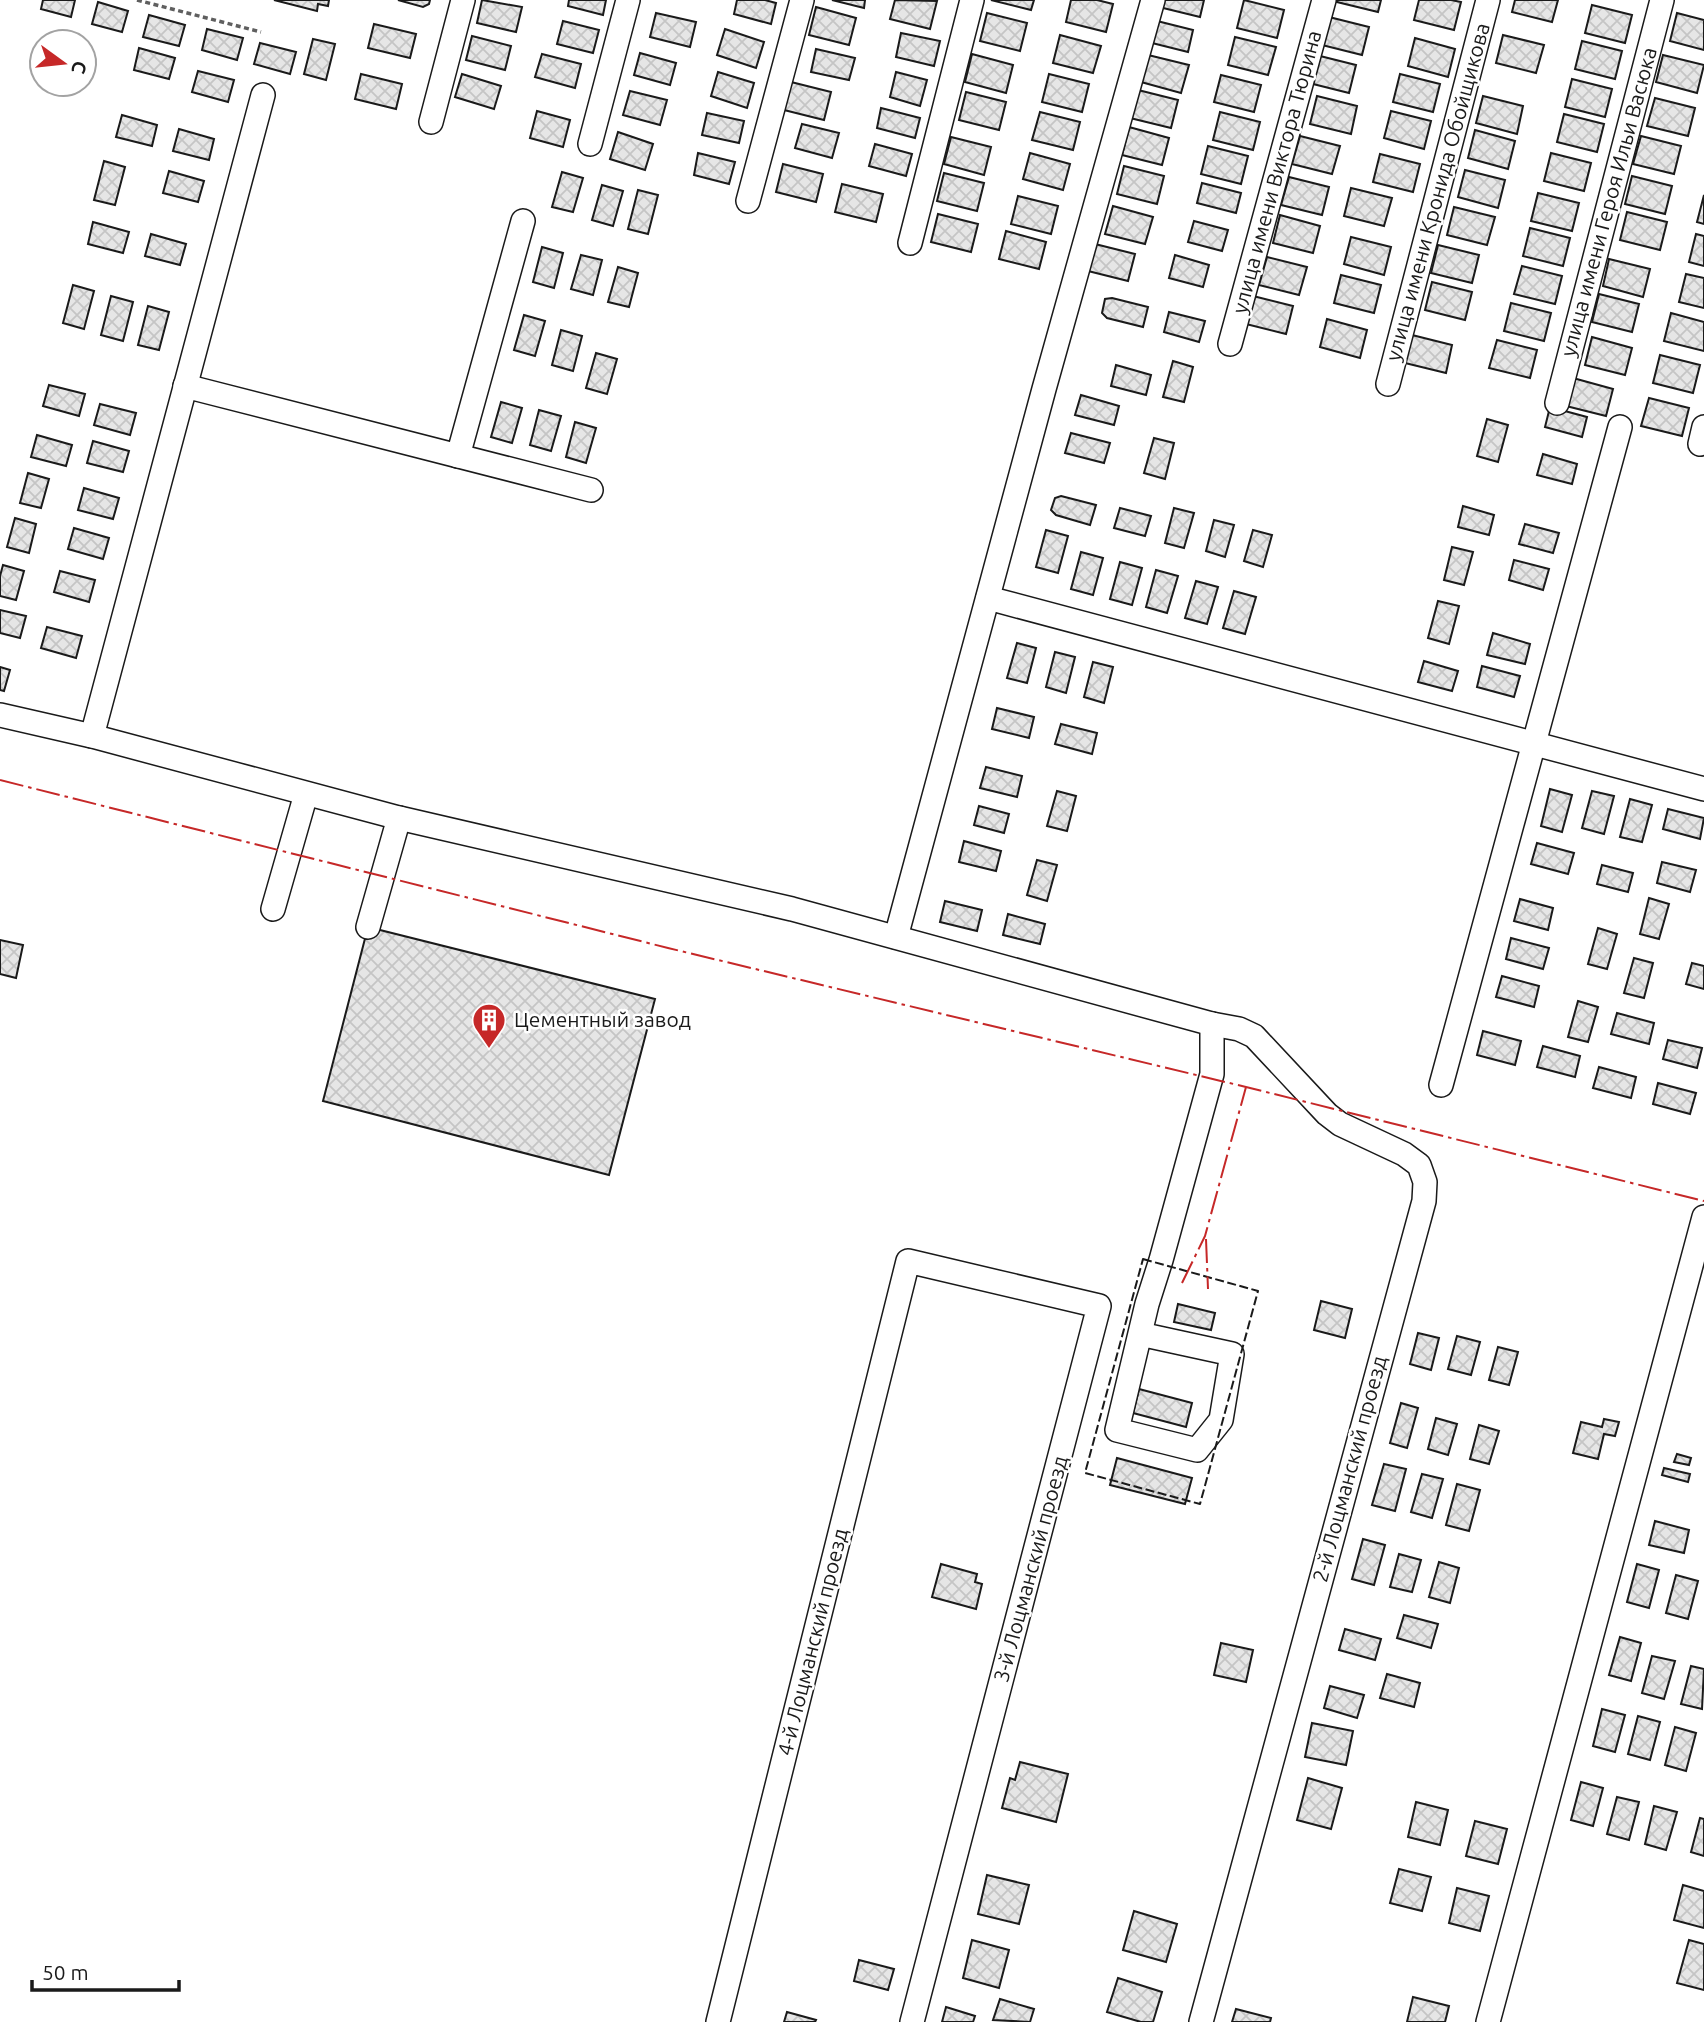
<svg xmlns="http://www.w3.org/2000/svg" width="1704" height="2022" font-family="Ubuntu,sans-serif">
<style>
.building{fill:url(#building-cross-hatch);stroke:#1a1a1a;stroke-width:2}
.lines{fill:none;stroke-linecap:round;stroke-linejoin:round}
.minor-casing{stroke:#1a1a1a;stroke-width:26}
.path{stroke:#5f5f5f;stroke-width:3.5;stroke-dasharray:5 3.5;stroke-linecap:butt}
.minor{stroke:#fff;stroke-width:23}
.fence{stroke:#1a1a1a;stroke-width:2;stroke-dasharray:9 3.5;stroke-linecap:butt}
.power{stroke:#c62828;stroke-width:2;stroke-dasharray:24 5 3.5 5;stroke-linecap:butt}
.labels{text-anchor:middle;stroke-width:5;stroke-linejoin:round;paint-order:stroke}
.street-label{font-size:21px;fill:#1a1a1a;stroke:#fff}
.poi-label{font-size:21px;fill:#1a1a1a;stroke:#fff;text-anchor:start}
</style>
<defs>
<pattern id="building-cross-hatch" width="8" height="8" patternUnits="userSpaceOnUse" patternTransform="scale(1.75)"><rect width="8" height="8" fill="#e6e6e6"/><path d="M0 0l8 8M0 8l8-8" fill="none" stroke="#c5c5c5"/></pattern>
</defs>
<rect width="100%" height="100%" fill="#fff"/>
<g class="building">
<polygon points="43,0 75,0 71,17 41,9"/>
<polygon points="274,0 329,0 328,6 318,4 317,11"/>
<polygon points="398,0 430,0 429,4 423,7"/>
<polygon points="482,0 522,7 516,32 477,23"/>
<polygon points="569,0 606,0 603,15 568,6"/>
<polygon points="737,0 765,0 776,3 771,24 734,14"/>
<polygon points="832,0 865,0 864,8"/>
<polygon points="895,0 937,1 930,29 890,19"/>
<polygon points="991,0 1034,0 1031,10"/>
<polygon points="1071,0 1097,0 1113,4 1106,32 1066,22"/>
<polygon points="1161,0 1204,0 1200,17 1159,7"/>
<polygon points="1244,0 1284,10 1277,38 1237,28"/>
<polygon points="1338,0 1381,0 1378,12 1337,2"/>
<polygon points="1419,0 1451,0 1461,2 1454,30 1414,20"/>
<polygon points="1515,0 1558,0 1552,22 1512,12"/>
<polygon points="98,2 128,11 122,32 92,24"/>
<polygon points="1592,5 1632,15 1625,43 1585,33"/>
<polygon points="816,7 856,18 849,45 809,35"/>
<polygon points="656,13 696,22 690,47 650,37"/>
<polygon points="987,13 1027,23 1020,51 980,41"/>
<polygon points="1677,13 1704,20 1704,50 1670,41"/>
<polygon points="149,15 185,25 179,46 143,37"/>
<polygon points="1329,17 1369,27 1362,55 1322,45"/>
<polygon points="563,21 599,30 593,53 557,44"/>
<polygon points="1157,21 1193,30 1188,52 1152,43"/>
<polygon points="374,24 416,34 410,58 368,48"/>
<polygon points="207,29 243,38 237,60 202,50"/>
<polygon points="725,29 764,42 756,68 717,55"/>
<polygon points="901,33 940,41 934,66 896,57"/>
<polygon points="1060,35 1101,46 1093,73 1053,63"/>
<polygon points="1503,35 1544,45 1536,73 1496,63"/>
<polygon points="472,36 511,46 505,70 466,60"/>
<polygon points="1235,37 1276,47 1268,75 1228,65"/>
<polygon points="1415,38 1455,49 1448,77 1408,66"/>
<polygon points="313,39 335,44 326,80 304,74"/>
<polygon points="1582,41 1622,51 1615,79 1575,69"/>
<polygon points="260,43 296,52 290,74 254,64"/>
<polygon points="139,48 175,58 169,79 134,70"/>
<polygon points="816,49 855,58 849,80 811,72"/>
<polygon points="640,53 676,63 670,85 634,75"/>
<polygon points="542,54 581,64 575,88 535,77"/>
<polygon points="972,54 1013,65 1006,93 965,82"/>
<polygon points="1148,55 1189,65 1181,93 1141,82"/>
<polygon points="1316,55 1356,65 1349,93 1309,83"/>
<polygon points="1663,55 1704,65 1697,93 1656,82"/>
<polygon points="198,71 234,80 228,102 192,92"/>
<polygon points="718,72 754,83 747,108 711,96"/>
<polygon points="896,72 927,80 920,106 890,97"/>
<polygon points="361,74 402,84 396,109 355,99"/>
<polygon points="462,74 501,86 494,109 455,97"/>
<polygon points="1049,74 1089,84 1082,112 1042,102"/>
<polygon points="1400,74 1440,84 1433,112 1393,102"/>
<polygon points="1221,75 1261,85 1254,112 1214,102"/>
<polygon points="1572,79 1612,89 1605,117 1565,107"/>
<polygon points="791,82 831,92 824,120 784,110"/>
<polygon points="1138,90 1178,100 1171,128 1130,118"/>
<polygon points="630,91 667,100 660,125 623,115"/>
<polygon points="966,92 1006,102 999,130 959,120"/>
<polygon points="1317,96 1357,106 1351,134 1310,124"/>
<polygon points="1483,96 1523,106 1517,134 1476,123"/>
<polygon points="1655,98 1695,108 1688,136 1647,126"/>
<polygon points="881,108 920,118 915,138 877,128"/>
<polygon points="537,111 570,120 563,147 530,138"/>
<polygon points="1391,111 1431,121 1424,149 1384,138"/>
<polygon points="1040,112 1080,122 1073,150 1032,140"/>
<polygon points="1220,112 1260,122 1253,150 1213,140"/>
<polygon points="707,113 744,121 739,143 702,135"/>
<polygon points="1564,114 1604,124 1597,152 1557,142"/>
<polygon points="122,115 157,125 152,146 116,137"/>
<polygon points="802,124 839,133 832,158 795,148"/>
<polygon points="1129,127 1169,138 1162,165 1122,155"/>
<polygon points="179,129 214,139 209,160 173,151"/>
<polygon points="1475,130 1515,141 1508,169 1468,158"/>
<polygon points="618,132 653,144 645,170 610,159"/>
<polygon points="1300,136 1340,146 1332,174 1292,164"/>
<polygon points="1641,136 1681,146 1674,174 1633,164"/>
<polygon points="951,137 991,147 984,175 944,164"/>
<polygon points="875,144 912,154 906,176 869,166"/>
<polygon points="1208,146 1248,156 1241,184 1201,174"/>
<polygon points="698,153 735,162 729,184 694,175"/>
<polygon points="1030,153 1070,164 1063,190 1023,179"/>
<polygon points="1551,153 1591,163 1584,191 1544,181"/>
<polygon points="1380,154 1420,164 1413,192 1373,182"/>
<polygon points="104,161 125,167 115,205 94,200"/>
<polygon points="783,164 823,174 816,202 776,192"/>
<polygon points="1124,166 1164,176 1157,204 1117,194"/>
<polygon points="1465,170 1505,180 1498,208 1458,197"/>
<polygon points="169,171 204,181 198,202 163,193"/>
<polygon points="562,172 583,178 573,212 552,207"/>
<polygon points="944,173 984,183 977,211 937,201"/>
<polygon points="1632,176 1672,186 1665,214 1625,204"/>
<polygon points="1289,177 1329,187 1322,215 1281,205"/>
<polygon points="1202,183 1241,193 1236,213 1197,203"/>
<polygon points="842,184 883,194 876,222 835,212"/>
<polygon points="602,185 623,191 613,226 592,220"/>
<polygon points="1351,188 1392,198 1384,226 1344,216"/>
<polygon points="638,190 658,195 648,234 628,229"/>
<polygon points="1538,193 1579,203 1572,231 1531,221"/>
<polygon points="1704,195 1704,224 1697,222"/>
<polygon points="1018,196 1058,206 1051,234 1011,224"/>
<polygon points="1113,206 1153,217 1145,244 1105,234"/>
<polygon points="1454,207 1495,217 1487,245 1447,235"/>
<polygon points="1627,212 1667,222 1660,250 1620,240"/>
<polygon points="938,214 978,224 971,252 931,242"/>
<polygon points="1280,215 1320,226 1313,253 1273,243"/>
<polygon points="1194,221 1228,230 1222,251 1188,242"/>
<polygon points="93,222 129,232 123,253 88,244"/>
<polygon points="1530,228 1570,238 1563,266 1523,256"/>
<polygon points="1006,231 1046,242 1039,269 999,259"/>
<polygon points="151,234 186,244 180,265 145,256"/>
<polygon points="1696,234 1704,236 1704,266 1689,262"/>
<polygon points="1351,237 1391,247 1384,275 1344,264"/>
<polygon points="1095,244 1135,254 1128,281 1088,271"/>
<polygon points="1438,245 1479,255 1472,283 1431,273"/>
<polygon points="542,247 563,253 554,288 533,282"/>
<polygon points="581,255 602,260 593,295 571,289"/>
<polygon points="1175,255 1209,265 1203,287 1169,278"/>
<polygon points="1267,257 1307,267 1299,295 1259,285"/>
<polygon points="1609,259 1650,269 1643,297 1603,286"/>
<polygon points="1522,266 1562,276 1555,304 1514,294"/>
<polygon points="618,267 638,273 629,307 608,302"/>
<polygon points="1686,274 1704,278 1704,308 1679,302"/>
<polygon points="1341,275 1381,285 1374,313 1334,303"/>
<polygon points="1432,282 1472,292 1465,320 1425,310"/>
<polygon points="73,285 94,291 84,329 63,323"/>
<polygon points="1599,294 1639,304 1632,332 1592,322"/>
<polygon points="111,296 133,302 123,341 101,335"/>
<polygon points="1253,296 1293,306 1286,334 1246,324"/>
<polygon points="1112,298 1148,307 1143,327 1107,318 1102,313 1105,299"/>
<polygon points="1511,303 1551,313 1544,341 1504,331"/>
<polygon points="148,306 169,312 159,350 138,345"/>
<polygon points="1169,312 1205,321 1199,342 1164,332"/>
<polygon points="1671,313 1704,322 1704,351 1664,341"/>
<polygon points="524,315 545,321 535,356 514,350"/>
<polygon points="1327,319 1367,330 1360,358 1320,347"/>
<polygon points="561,330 582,336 573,371 552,365"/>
<polygon points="1412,335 1452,345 1446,373 1405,363"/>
<polygon points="1592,337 1632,348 1625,375 1585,365"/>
<polygon points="1497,340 1537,350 1530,378 1489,368"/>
<polygon points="596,353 617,359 607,394 586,388"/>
<polygon points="1660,355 1700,365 1693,393 1653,383"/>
<polygon points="1173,361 1193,367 1184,402 1163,397"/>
<polygon points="1116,365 1151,375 1146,395 1111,386"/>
<polygon points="1573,378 1613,389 1606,416 1566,406"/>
<polygon points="49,385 85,394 79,416 43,406"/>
<polygon points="1081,395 1119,406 1114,425 1075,415"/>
<polygon points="1649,398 1689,408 1682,436 1641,426"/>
<polygon points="501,402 522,408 512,443 491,437"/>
<polygon points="100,404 136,413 130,435 94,425"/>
<polygon points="1550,407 1587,417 1582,437 1545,427"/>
<polygon points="539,410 561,416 551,451 530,445"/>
<polygon points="1487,419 1508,425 1498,462 1477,456"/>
<polygon points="575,422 596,428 586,463 566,457"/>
<polygon points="1071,433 1110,443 1104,463 1065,453"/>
<polygon points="37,435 72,445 66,466 31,457"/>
<polygon points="1154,438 1174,443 1165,479 1144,473"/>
<polygon points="93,441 129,451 123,472 87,463"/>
<polygon points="1543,454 1577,464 1572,484 1537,475"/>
<polygon points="28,473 49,479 41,508 20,503"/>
<polygon points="84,488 119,498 113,519 78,510"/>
<polygon points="1061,496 1096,505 1090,525 1056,515 1051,510 1055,498"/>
<polygon points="1463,506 1494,515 1489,535 1458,527"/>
<polygon points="1120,508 1151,516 1145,536 1114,528"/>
<polygon points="1174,508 1194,513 1184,548 1165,543"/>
<polygon points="15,518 36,524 29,553 7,547"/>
<polygon points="1214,520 1234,525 1225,557 1206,551"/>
<polygon points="1525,524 1559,533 1553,553 1519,544"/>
<polygon points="74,528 109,538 103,559 68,549"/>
<polygon points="1046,530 1068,536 1058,573 1036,567"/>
<polygon points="1253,530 1272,535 1263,567 1244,561"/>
<polygon points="1452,547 1473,552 1464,585 1444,580"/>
<polygon points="1081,552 1103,558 1093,595 1071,589"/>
<polygon points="1514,560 1549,569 1543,590 1509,580"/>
<polygon points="1120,562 1142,568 1132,605 1110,599"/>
<polygon points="3,565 24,571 16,600 0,596 0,576"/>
<polygon points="1156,570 1178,576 1167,613 1146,607"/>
<polygon points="60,571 95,580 89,602 54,592"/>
<polygon points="1196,581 1218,587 1207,624 1185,618"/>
<polygon points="1234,591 1256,597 1245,634 1223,628"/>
<polygon points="1438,601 1459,606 1449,644 1428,638"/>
<polygon points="0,610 26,616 20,638 0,633"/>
<polygon points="47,627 82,636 76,658 41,648"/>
<polygon points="1493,633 1530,644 1525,664 1487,655"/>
<polygon points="1017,643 1036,648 1027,683 1007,678"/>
<polygon points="1055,652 1075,657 1066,693 1046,687"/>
<polygon points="1424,661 1458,671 1452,691 1418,682"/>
<polygon points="1093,662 1113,667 1104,703 1084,697"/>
<polygon points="1482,666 1520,676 1514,697 1477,687"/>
<polygon points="0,667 10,670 4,691 0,690"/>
<polygon points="997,708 1034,717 1029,738 992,729"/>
<polygon points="1061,724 1097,733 1092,754 1055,744"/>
<polygon points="986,767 1022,776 1017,797 980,788"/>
<polygon points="1550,789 1572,795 1562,832 1541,826"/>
<polygon points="1057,791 1076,796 1067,831 1047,826"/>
<polygon points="1592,791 1614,796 1604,834 1582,828"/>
<polygon points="1630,799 1652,805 1642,842 1620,837"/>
<polygon points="979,806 1009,814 1004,833 974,825"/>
<polygon points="1668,809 1704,818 1700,839 1663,829"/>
<polygon points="964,841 1001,851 996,871 959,862"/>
<polygon points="1537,843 1574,853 1568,874 1531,864"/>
<polygon points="1037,860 1057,865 1047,901 1027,895"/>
<polygon points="1662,862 1696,870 1690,892 1657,883"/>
<polygon points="1602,865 1633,873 1628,892 1597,884"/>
<polygon points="1649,898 1669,904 1659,939 1640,934"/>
<polygon points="1520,899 1553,908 1548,930 1514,921"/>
<polygon points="945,901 982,910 977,931 940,922"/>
<polygon points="1008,914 1045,924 1040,944 1003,935"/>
<polygon points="368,927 655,999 609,1175 323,1101"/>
<polygon points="1598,928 1617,934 1607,969 1588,964"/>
<polygon points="1511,938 1549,948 1543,969 1506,959"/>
<polygon points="0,940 23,945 16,978 0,974"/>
<polygon points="1634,958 1653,963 1644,998 1624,993"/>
<polygon points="1692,963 1704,966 1704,989 1686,984"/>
<polygon points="1502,976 1539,986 1534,1007 1496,997"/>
<polygon points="1578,1001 1598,1007 1588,1042 1568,1037"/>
<polygon points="1617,1013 1654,1023 1649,1044 1611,1034"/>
<polygon points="1483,1031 1521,1041 1515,1065 1477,1055"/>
<polygon points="1668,1040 1702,1048 1697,1068 1663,1059"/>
<polygon points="1543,1046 1580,1056 1575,1077 1537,1067"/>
<polygon points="1599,1067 1636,1077 1631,1098 1593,1088"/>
<polygon points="1658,1083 1696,1093 1690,1114 1653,1104"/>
<polygon points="1321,1301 1352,1309 1345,1338 1314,1330"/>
<polygon points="1178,1304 1215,1313 1211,1330 1174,1322"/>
<polygon points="1418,1333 1439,1338 1431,1370 1410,1364"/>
<polygon points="1457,1336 1480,1342 1471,1375 1448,1369"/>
<polygon points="1498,1347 1518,1352 1509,1385 1489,1380"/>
<polygon points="1139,1389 1192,1403 1186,1427 1133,1413"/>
<polygon points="1401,1403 1418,1408 1407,1448 1390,1443"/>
<polygon points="1436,1418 1457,1424 1448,1455 1428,1449"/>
<polygon points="1604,1419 1619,1422 1615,1436 1604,1434 1598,1459 1573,1453 1581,1422 1602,1427"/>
<polygon points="1479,1425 1499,1431 1489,1464 1470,1459"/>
<polygon points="1677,1454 1691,1458 1689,1465 1674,1462"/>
<polygon points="1117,1458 1192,1478 1185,1504 1110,1485"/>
<polygon points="1384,1464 1406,1469 1395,1511 1372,1505"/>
<polygon points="1664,1468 1690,1474 1688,1482 1662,1475"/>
<polygon points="1422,1474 1443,1479 1432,1518 1411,1512"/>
<polygon points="1457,1484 1480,1490 1469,1531 1446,1525"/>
<polygon points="1655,1521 1689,1530 1684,1553 1649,1545"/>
<polygon points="1363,1539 1385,1545 1374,1585 1352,1579"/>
<polygon points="1399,1554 1421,1560 1412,1592 1390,1587"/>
<polygon points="1439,1562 1459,1568 1450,1603 1429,1597"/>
<polygon points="941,1564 977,1574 975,1582 982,1584 976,1609 932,1597"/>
<polygon points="1637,1564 1659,1570 1649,1608 1627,1602"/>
<polygon points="1676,1575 1698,1581 1688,1619 1666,1613"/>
<polygon points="1404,1615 1438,1624 1431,1648 1397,1638"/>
<polygon points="1345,1629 1381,1639 1375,1660 1339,1650"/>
<polygon points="1620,1637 1641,1643 1631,1681 1609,1675"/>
<polygon points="1221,1643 1253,1650 1246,1682 1214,1675"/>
<polygon points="1652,1656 1675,1661 1664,1699 1642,1693"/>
<polygon points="1691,1666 1704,1669 1702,1709 1681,1704"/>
<polygon points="1387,1674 1420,1683 1414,1707 1380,1698"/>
<polygon points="1330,1686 1364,1695 1357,1718 1324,1708"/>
<polygon points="1602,1709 1625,1715 1615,1752 1593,1746"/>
<polygon points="1638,1716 1660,1722 1650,1760 1628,1754"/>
<polygon points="1312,1723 1353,1731 1346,1765 1305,1757"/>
<polygon points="1675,1727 1696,1733 1686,1771 1665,1765"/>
<polygon points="1020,1762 1068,1774 1056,1822 1002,1808 1010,1778 1015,1780"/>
<polygon points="1308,1778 1342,1788 1331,1829 1297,1820"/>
<polygon points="1581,1782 1603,1788 1593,1826 1571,1820"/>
<polygon points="1617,1797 1639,1802 1629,1840 1607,1834"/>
<polygon points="1416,1802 1448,1810 1440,1845 1408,1837"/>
<polygon points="1654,1806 1677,1812 1666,1850 1645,1844"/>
<polygon points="1700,1818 1704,1819 1704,1856 1691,1852"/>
<polygon points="1475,1821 1507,1829 1498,1864 1466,1856"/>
<polygon points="1399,1869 1431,1877 1422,1911 1390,1903"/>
<polygon points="987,1875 1029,1885 1019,1924 978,1914"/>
<polygon points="1683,1885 1704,1891 1704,1928 1674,1920"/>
<polygon points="1457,1888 1489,1896 1480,1931 1449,1923"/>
<polygon points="1134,1911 1177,1924 1166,1962 1123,1950"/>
<polygon points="972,1940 1009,1950 999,1988 963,1978"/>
<polygon points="1689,1940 1704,1944 1704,1990 1677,1983"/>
<polygon points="859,1960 894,1969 888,1990 854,1981"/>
<polygon points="1118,1978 1162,1992 1153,2022 1141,2022 1107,2012"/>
<polygon points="1413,1997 1449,2006 1445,2022 1407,2022"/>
<polygon points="1000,1999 1034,2009 1030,2022 993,2020"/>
<polygon points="946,2007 975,2016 973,2022 942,2022"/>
<polygon points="1236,2009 1271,2018 1270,2022 1232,2022"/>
<polygon points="787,2012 816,2020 815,2022 784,2022"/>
</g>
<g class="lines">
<defs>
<g id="minor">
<polyline points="431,122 463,0"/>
<polyline points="590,144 628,0"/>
<polyline points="748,201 802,0"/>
<polyline points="910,243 972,0"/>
<polyline points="1230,344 1324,0"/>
<polyline points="1388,384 1488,0"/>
<polyline points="185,386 591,490"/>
<polyline points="1557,403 1662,0"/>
<polyline points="1700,444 1704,427"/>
<polyline points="458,456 523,221"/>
<polyline points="988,598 1704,789"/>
<polyline points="0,715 92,736 399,818 792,909 1212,1024 1239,1029 1254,1036 1327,1114 1340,1124 1404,1154 1419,1165 1425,1182 1424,1201 1201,2022"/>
<polyline points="92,736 263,95"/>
<polyline points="273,909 306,794"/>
<polyline points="368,927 399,818"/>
<polyline points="896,937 1044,389 1153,0"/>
<polyline points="1441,1085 1620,427"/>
<polyline points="1140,1334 1232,1354 1221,1420 1197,1450 1117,1430 1147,1304 1161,1260 1212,1074 1212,1024"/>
<polyline points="718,2022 908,1261 1099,1306 912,2022"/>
<polyline points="1488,2022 1704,1217"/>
</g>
</defs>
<use href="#minor" class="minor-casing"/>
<polyline class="path" points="137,0 261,32"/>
<use href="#minor" class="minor"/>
<polygon class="fence" points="1143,1259 1258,1291 1200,1504 1085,1473"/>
<g class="power">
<polyline points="0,780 668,948 1246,1087 1704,1201"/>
<polyline points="1206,1239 1208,1289"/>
<polyline points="1182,1283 1205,1236 1246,1087"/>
</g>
</g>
<defs>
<symbol id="building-pin" viewBox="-11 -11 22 30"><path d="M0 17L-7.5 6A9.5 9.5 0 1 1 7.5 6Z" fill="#c62828" stroke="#fff"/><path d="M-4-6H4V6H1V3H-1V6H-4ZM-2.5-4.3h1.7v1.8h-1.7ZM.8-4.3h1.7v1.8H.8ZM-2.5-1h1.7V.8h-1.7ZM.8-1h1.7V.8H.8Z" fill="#fff"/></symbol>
</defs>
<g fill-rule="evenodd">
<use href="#building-pin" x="470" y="1001" width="38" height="52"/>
</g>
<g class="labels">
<g class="street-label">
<text transform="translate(1277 172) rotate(-75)" y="7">улица имени Виктора Тюрина</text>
<text transform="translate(1438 192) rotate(-75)" y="7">улица имени Кронида Обойщикова</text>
<text transform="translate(1609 202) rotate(-75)" y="7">улица имени Героя Ильи Васюка</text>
<text transform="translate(1350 1469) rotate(-75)" y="7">2-й Лоцманский проезд</text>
<text transform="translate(1031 1569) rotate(-75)" y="7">3-й Лоцманский проезд</text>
<text transform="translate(813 1642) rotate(-76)" y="7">4-й Лоцманский проезд</text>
</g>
<g class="poi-label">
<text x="514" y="1027">Цементный завод</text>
</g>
</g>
<g transform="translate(63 63) rotate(105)"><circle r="33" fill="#ffffff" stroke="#a3a3a3" stroke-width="2"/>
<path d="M0-5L12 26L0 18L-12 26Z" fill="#c62828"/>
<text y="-10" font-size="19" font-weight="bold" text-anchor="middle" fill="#1a1a1a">С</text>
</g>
<path d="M32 1980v10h147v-10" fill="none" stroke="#1a1a1a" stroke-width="3.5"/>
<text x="42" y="1980" font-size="21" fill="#1a1a1a" stroke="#ffffff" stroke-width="5" paint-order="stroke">50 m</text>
</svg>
